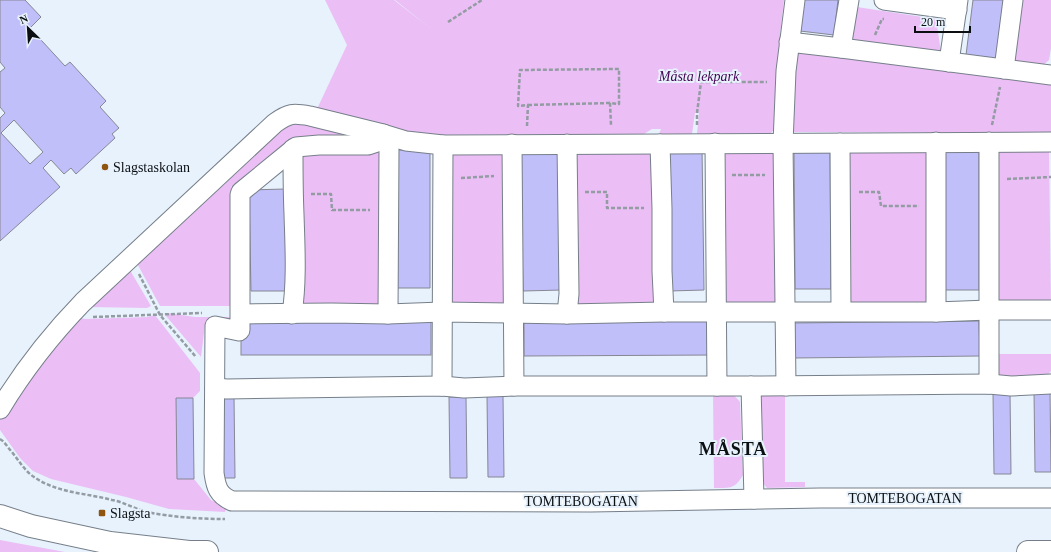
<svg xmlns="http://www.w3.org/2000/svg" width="1051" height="552" font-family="Georgia,serif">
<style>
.green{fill:#ebbff5}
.building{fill:#c0bffa;stroke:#878794;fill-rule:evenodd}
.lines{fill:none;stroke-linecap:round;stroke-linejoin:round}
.minor-casing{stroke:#767f89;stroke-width:21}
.major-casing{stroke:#767f89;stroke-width:24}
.path{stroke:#939ba3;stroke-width:2.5;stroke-dasharray:4 2;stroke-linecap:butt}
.minor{stroke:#fff;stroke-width:19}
.major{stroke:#fff;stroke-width:22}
.poi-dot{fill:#8e5410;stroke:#e7f2fd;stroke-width:1.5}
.labels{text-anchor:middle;stroke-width:4;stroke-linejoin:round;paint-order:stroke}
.park-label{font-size:14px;font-style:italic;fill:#460553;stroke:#e7f2fd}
.poi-label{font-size:14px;fill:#0b0f12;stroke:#e7f2fd;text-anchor:start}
.street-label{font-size:14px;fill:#0b0f12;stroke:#e7f2fd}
.district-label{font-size:18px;font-weight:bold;letter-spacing:1px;fill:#0b0f12;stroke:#e7f2fd}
</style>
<rect width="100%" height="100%" fill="#e7f2fd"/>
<g class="green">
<polygon points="325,0 394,0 430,28 395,0 784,0 780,35 778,70 777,126 771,133 697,134 699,113 695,113 692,134 659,134 661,129 652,129 644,134 416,135 317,109 347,45"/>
<polygon points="1013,0 1051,0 1051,48 1049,60 1041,67 1011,63"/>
<polygon points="857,7 936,19 941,52 847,39"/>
<polygon points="788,50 1051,77 1051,133 794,132 788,128"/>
<polygon points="279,120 375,136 292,137 231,187 231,306 160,306 132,254"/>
<polygon points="724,143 776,148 778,304 720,304"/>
<polygon points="928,143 930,304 842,305 840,144"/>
<polygon points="451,144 503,149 505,306 447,306"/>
<polygon points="997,144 1049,148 1051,305 993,305"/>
<polygon points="654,146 656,304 568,306 566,147"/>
<polygon points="380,147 382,304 293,306 292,148"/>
<polygon points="124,260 151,306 147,308 87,307"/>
<polygon points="168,313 195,317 234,317 234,324 205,325 201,357 166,316"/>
<polygon points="155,315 200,373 200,391 193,398 177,398 177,479 194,479 211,500 226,507 225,512 169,509 126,497 51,479 33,471 20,458 0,430 0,416 76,317 85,319 148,317"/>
<polygon points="995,354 1051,354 1051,371 1046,377 1002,377 995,372"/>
<polygon points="785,390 785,482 805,482 805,487 767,488 761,481 756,395"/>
<path d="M713,392C725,392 732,391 740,402L743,475C735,489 730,488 714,488Z"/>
<polygon points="0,540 65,552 0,552"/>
</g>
<g class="building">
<path d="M0,0H25L41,17L30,28L65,66L70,62L106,101L100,107L119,128L112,134L115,138L76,174L71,168L64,174L51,160L43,168L60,187L0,241V118L5,113L0,107V72L5,68L0,62ZM14,120L43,152L30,164L1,133Z"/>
<polygon points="804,0 838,0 834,35 800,31"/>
<polygon points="973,0 1009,0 1001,59 966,55"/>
<polygon points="667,148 702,148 704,290 669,291"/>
<rect x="944" y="148" width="35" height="142"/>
<polygon points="830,149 831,289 795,289 794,150"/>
<polygon points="395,150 430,150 430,288 396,288"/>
<polygon points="559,152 562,290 523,291 520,153"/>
<polygon points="285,189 287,291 251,291 249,190"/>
<rect x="241" y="320" width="190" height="35"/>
<polygon points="713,320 714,355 524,356 524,322"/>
<polygon points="979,321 980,356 792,358 791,323"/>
<polygon points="1034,391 1050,391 1051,472 1035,472"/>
<polygon points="993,393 1010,393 1011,474 994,474"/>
<polygon points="487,396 503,396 504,477 488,477"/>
<polygon points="217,397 234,397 235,478 218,478"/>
<polygon points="449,397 466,397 467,478 450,478"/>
<polygon points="176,398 193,398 194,479 177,479"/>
</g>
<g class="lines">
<defs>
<g id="minor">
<polyline points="884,0 957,10"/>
<polyline points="789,42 841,48 1051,75"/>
<polyline points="841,48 849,0"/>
<polyline points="949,62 958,0"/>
<polyline points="1004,69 1013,0"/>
<polyline points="989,142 989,384"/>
<path d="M1051,142L443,145L406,141L383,134L381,140L377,142L368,145H319L296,147L241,192L240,195V330L239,331L215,326L214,473C216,487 218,495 232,501L591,502L820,498H1051"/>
<polyline points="715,143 717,386"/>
<polyline points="840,143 841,311"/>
<polyline points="512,144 514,386"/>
<polyline points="567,144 569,294 567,314"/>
<polyline points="660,144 662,209 662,271 664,312"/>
<polyline points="936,312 936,142"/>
<polyline points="241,314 331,313 388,314 442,312 567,314 664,312 936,312 989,310 1051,310"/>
<path d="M292,314C297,281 295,247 294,214C293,192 293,171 293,149"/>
<polyline points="442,386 443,145"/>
<polyline points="751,386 754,499"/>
<polyline points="786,386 783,143 786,71 795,0"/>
<polyline points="215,388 227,389 442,386 464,388 514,386 751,386 989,384 1011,386 1051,384"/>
<path d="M0,409C23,371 51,335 83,302L275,123C289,113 293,113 310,116L383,134L389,148L388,314"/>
</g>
<g id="major">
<polyline points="0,516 31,526 110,543 189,552 207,552"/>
<polyline points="1028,552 1051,552"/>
</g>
</defs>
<use href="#minor" class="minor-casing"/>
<use href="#major" class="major-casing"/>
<g class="path">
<polyline points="448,22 482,0"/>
<polyline points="875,35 882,19 884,19"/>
<polyline points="528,105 610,103"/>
<polyline points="697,125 697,113 701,82 767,82"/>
<polyline points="992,125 1000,87"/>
<polyline points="527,126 528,105 518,106 520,70 619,69 619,104 610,103 611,125"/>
<polyline points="732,175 765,175"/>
<polyline points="461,178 494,176"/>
<polyline points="1007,179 1051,177"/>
<polyline points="585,192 607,192 607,208 644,208"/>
<polyline points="859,192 879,192 881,206 919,206"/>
<polyline points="311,194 331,194 332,210 370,210"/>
<polyline points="139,274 160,315 196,357"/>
<polyline points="93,317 202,313"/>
<path d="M0,439C5,442 8,448 12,452C19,461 25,471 34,477C57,493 86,493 112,500C124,502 135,509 147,512C170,517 201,519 225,519"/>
</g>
<use href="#minor" class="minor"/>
<use href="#major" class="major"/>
</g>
<g class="poi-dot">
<circle cx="105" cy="167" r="4"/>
<rect x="98" y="509" width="8" height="8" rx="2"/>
</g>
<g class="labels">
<g class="park-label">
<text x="699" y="81">Måsta lekpark</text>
</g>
<g class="poi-label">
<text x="113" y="172">Slagstaskolan</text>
<text x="110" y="518">Slagsta</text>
</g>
<g class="street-label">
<text x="905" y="503">TOMTEBOGATAN</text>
<text x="581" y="506">TOMTEBOGATAN</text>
</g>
<g class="district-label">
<text x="733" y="455">MÅSTA</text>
</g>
</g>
<g transform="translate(28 28) rotate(335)" stroke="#e7f2fd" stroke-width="3" paint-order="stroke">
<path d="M0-3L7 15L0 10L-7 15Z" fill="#0b0f12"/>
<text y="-6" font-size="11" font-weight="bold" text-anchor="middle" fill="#0b0f12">N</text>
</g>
<path d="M915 26v6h55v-6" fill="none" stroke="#0b0f12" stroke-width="2"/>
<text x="921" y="26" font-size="12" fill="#0b0f12" stroke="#e7f2fd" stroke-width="3" paint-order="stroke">20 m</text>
</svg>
